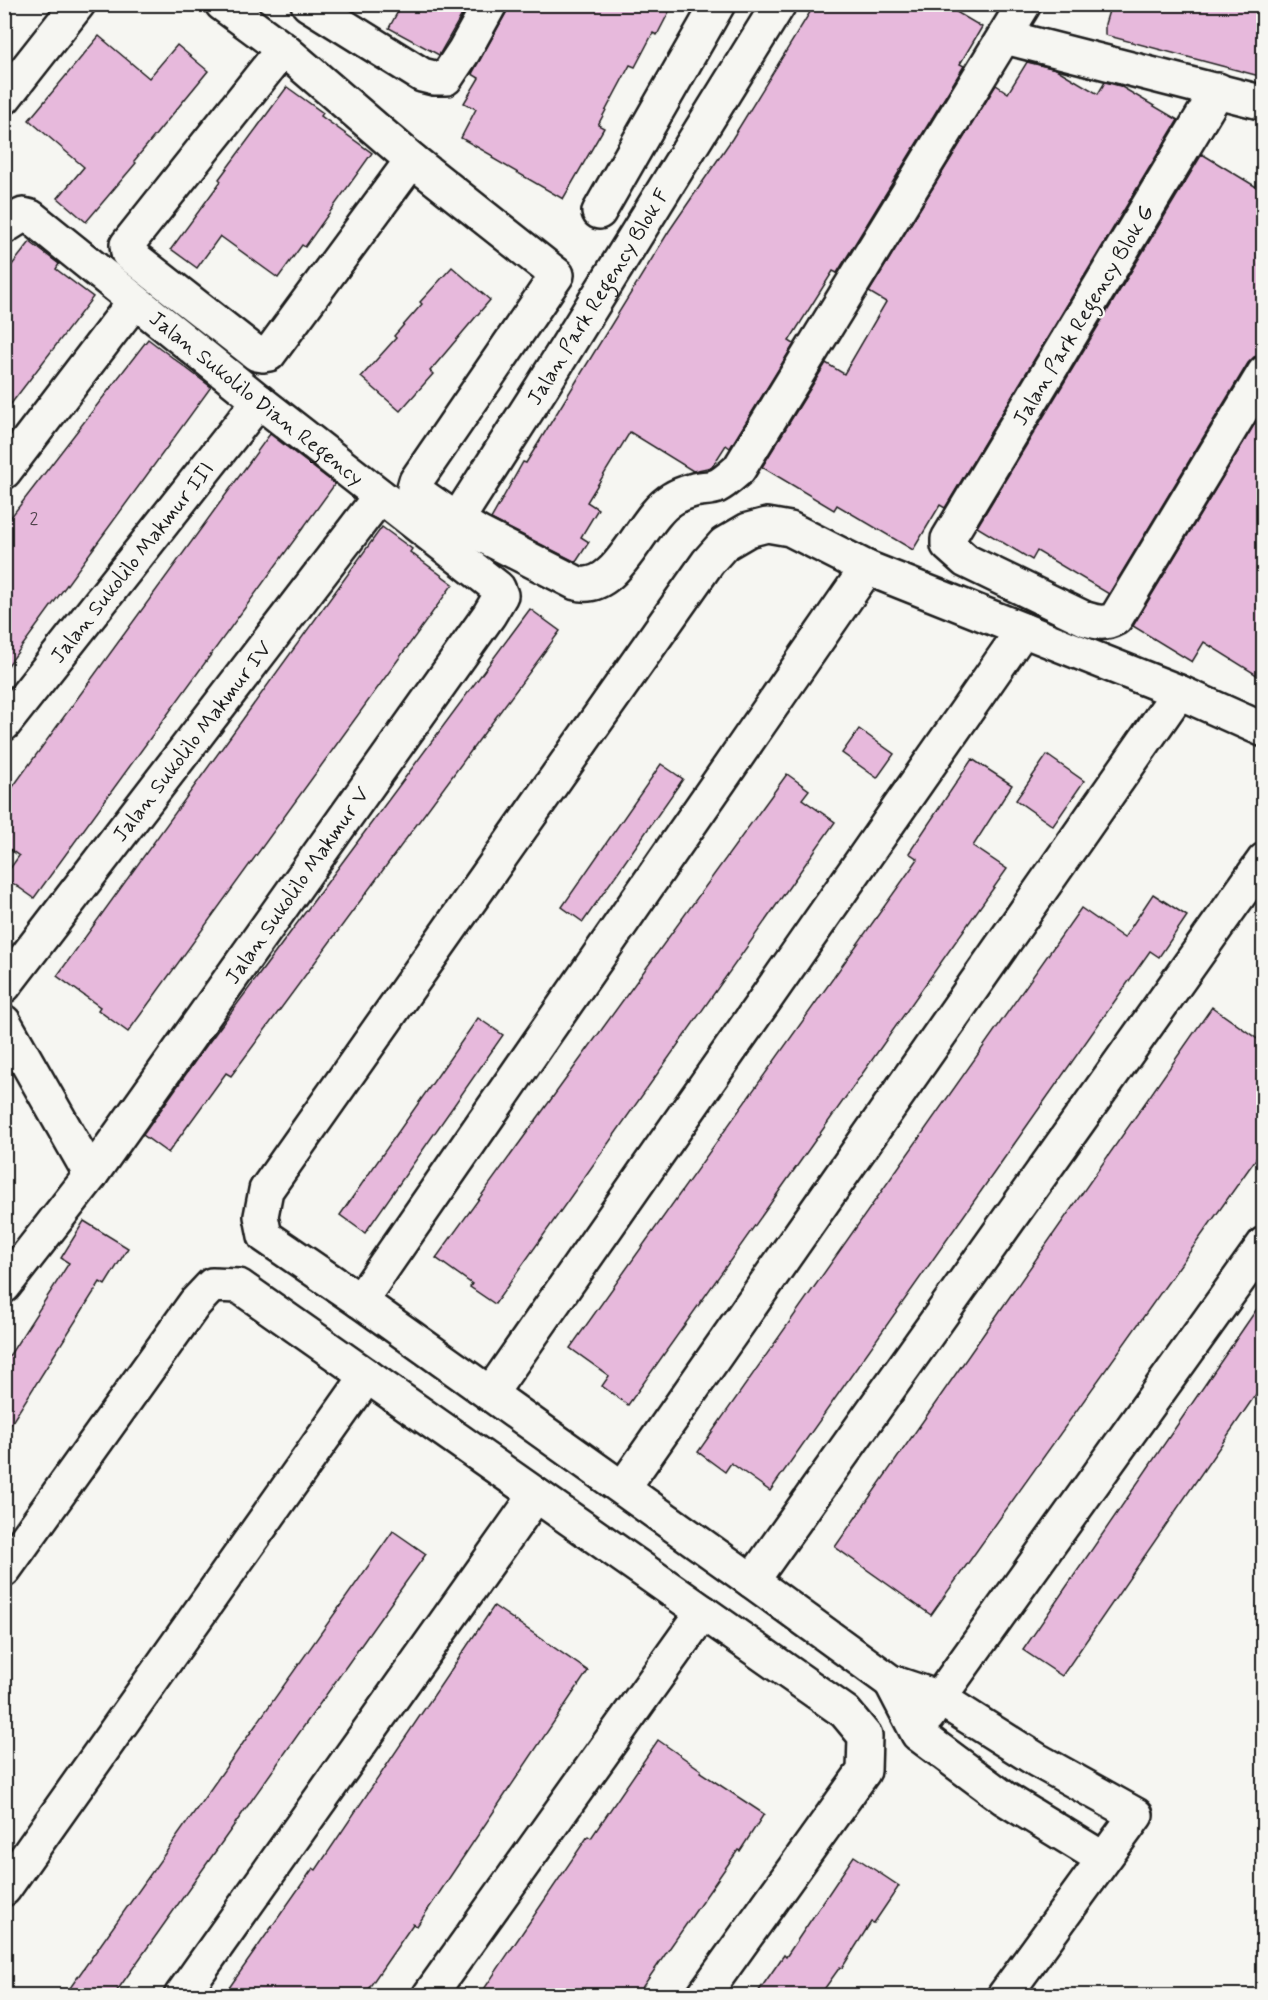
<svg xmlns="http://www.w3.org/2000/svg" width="1268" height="2000" font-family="Mynerve,sans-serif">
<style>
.building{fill:#e7b9dc;stroke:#1c1c1c;stroke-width:1.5}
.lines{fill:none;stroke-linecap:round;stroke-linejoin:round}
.street-casing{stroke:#1c1c1c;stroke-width:38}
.street{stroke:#f6f6f2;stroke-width:33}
.labels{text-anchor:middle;stroke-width:4.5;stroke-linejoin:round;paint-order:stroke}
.number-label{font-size:18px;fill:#4f434c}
.street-label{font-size:21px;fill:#1c1c1c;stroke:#f6f6f2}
</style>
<rect width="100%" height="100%" fill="#f6f6f2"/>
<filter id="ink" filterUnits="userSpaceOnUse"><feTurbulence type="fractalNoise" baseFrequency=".0167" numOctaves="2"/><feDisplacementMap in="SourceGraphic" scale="12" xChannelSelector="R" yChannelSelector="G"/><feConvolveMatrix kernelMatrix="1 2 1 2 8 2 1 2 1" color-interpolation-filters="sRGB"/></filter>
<g filter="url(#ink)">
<g class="building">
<polygon points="402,4 468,4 439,55 389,28"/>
<polygon points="509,4 673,4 657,35 653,33 635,67 630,65 598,125 604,128 563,199 492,158 493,156 461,138 476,109 464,103 479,78 472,74 506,13"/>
<polygon points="815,4 943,4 982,27 960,64 964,66 837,273 833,271 789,341 794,344 730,448 726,445 712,467 693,471 630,432 587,502 598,509 581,537 589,542 576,562 491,519 523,462 526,463 669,231 732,139"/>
<polygon points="1111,4 1263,4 1263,77 1105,35 1105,24"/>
<polygon points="99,36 149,78 177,45 208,71 134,161 136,163 86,222 58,198 84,167 29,120"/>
<polygon points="1027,62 1056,69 1098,94 1105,82 1120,86 1178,120 945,508 940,505 913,550 837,505 834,510 762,467 826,363 844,374 886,302 869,292 996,85 1008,93"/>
<polygon points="287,87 323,113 321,116 372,153 305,247 302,245 278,278 220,236 197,268 171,249 221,181 219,179"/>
<polygon points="1202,154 1263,191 1263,354 1254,357 1248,363 1109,594 1037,551 1032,560 977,527"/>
<polygon points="30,242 59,264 56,269 93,297 4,413 4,275"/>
<polygon points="452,267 490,300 430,371 433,374 400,411 361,377 396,338 394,336 422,304 420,302"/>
<polygon points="148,339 211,387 4,671 4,526"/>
<polygon points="1263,410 1263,679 1204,642 1192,662 1133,626"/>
<polygon points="270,434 335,484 34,898 4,877 19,856 4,845 4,799"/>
<polygon points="382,527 412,549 410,552 453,584 128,1032 98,1010 100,1007 57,976"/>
<polygon points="530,609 560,631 479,740 231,1076 226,1073 168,1153 143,1135 198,1057"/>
<polygon points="859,729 894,754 877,778 842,753"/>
<polygon points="1047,755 1084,781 1053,826 1016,800"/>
<polygon points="972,759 1012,785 973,846 1007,869 628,1405 602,1386 609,1376 570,1348 918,859 909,853"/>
<polygon points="661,764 683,779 583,922 562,907"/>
<polygon points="787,774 809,790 802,799 835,822 495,1304 470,1287 472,1284 436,1258"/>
<polygon points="1153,894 1187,916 1159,957 1150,951 770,1491 731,1463 725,1472 698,1452 1081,908 1124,938"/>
<polygon points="1212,1007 1263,1043 1263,1149 931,1615 835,1547"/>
<polygon points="478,1018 503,1035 365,1233 340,1215"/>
<polygon points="84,1221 128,1248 105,1285 100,1282 4,1435 4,1364 69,1263 61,1258"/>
<polygon points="1263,1300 1263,1384 1062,1676 1023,1650"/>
<polygon points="393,1531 426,1554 403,1586 114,1995 65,1995"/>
<polygon points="494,1606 588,1671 417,1926 413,1924 364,1995 224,1995 313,1868 316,1870"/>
<polygon points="658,1740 701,1770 700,1772 764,1814 740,1851 738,1850 637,1995 480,1995 588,1836 591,1838"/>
<polygon points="854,1856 899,1886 874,1923 871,1922 842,1968 840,1967 820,1995 756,1995 784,1955 786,1957"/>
</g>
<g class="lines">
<defs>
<g id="street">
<path id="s1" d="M222,4L283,49L412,160L557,275L416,481L414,488L417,492L457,520L542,387L779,4"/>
<polyline points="308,4 422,75 434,78 446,78 464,51 490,4"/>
<polyline points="1005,37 1264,103"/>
<polyline points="283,49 130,241 127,245 128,253 257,354 263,355 269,354 412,160"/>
<path d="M1218,90L948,539V545L966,561L1086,619C1099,623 1105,624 1116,618L1264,373"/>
<polyline points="4,98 78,4"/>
<polyline points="599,212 718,4"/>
<path id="s2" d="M4,227L23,215L31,217L259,401L493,584L498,588L501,595L489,615L91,1175L4,1286"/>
<polyline points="4,472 134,302"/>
<path d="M457,520L480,534L576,583C618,595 640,518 672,499C678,495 687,492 694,490C701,488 710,489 717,486C725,482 732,475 739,469L1024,4"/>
<polyline points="867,568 790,529 767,525 748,530 724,544 708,562 266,1190 261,1216 265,1236 360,1301 752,1581 891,1682"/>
<path id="s3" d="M4,724L259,401"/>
<path id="s4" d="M4,986L380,496"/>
<polyline points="4,1022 91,1175"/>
<polyline points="360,1301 867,568 1179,692 1264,730"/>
<polyline points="490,1394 1023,630"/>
<polyline points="623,1488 1179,692"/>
<polyline points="4,1570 195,1303 212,1285 239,1286 845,1712 865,1736 864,1771 703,1996"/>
<polyline points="752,1581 1264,860"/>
<polyline points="928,1716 939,1698 1264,1244"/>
<polyline points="4,1889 367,1376"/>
<polyline points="181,1996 536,1495"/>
<polyline points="429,1996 703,1612"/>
<polyline points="1004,1996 1136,1815 1037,1760 939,1698 891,1682 918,1734 1004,1798 1102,1858"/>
</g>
</defs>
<use href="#street" class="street-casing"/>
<use href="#street" class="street"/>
</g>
</g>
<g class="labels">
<g class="number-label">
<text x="34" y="524">2</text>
</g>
<g class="street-label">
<text dy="7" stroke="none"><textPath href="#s1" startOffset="1006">Jalan Park Regency Blok F</textPath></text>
<text transform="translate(1083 315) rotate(-59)" y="7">Jalan Park Regency Blok G</text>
<text dy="7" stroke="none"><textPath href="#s2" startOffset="320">Jalan Sukolilo Dian Regency</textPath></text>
<text dy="7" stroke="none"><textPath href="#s3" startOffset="206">Jalan Sukolilo Makmur III</textPath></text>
<text dy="7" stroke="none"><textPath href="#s4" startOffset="309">Jalan Sukolilo Makmur IV</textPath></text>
<text transform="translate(297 885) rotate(-55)" y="7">Jalan Sukolilo Makmur V</text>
</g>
</g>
<rect width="1268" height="2000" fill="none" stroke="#f6f6f2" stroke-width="24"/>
<rect x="12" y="12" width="1244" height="1976" fill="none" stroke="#1c1c1c" stroke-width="2" filter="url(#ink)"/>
</svg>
